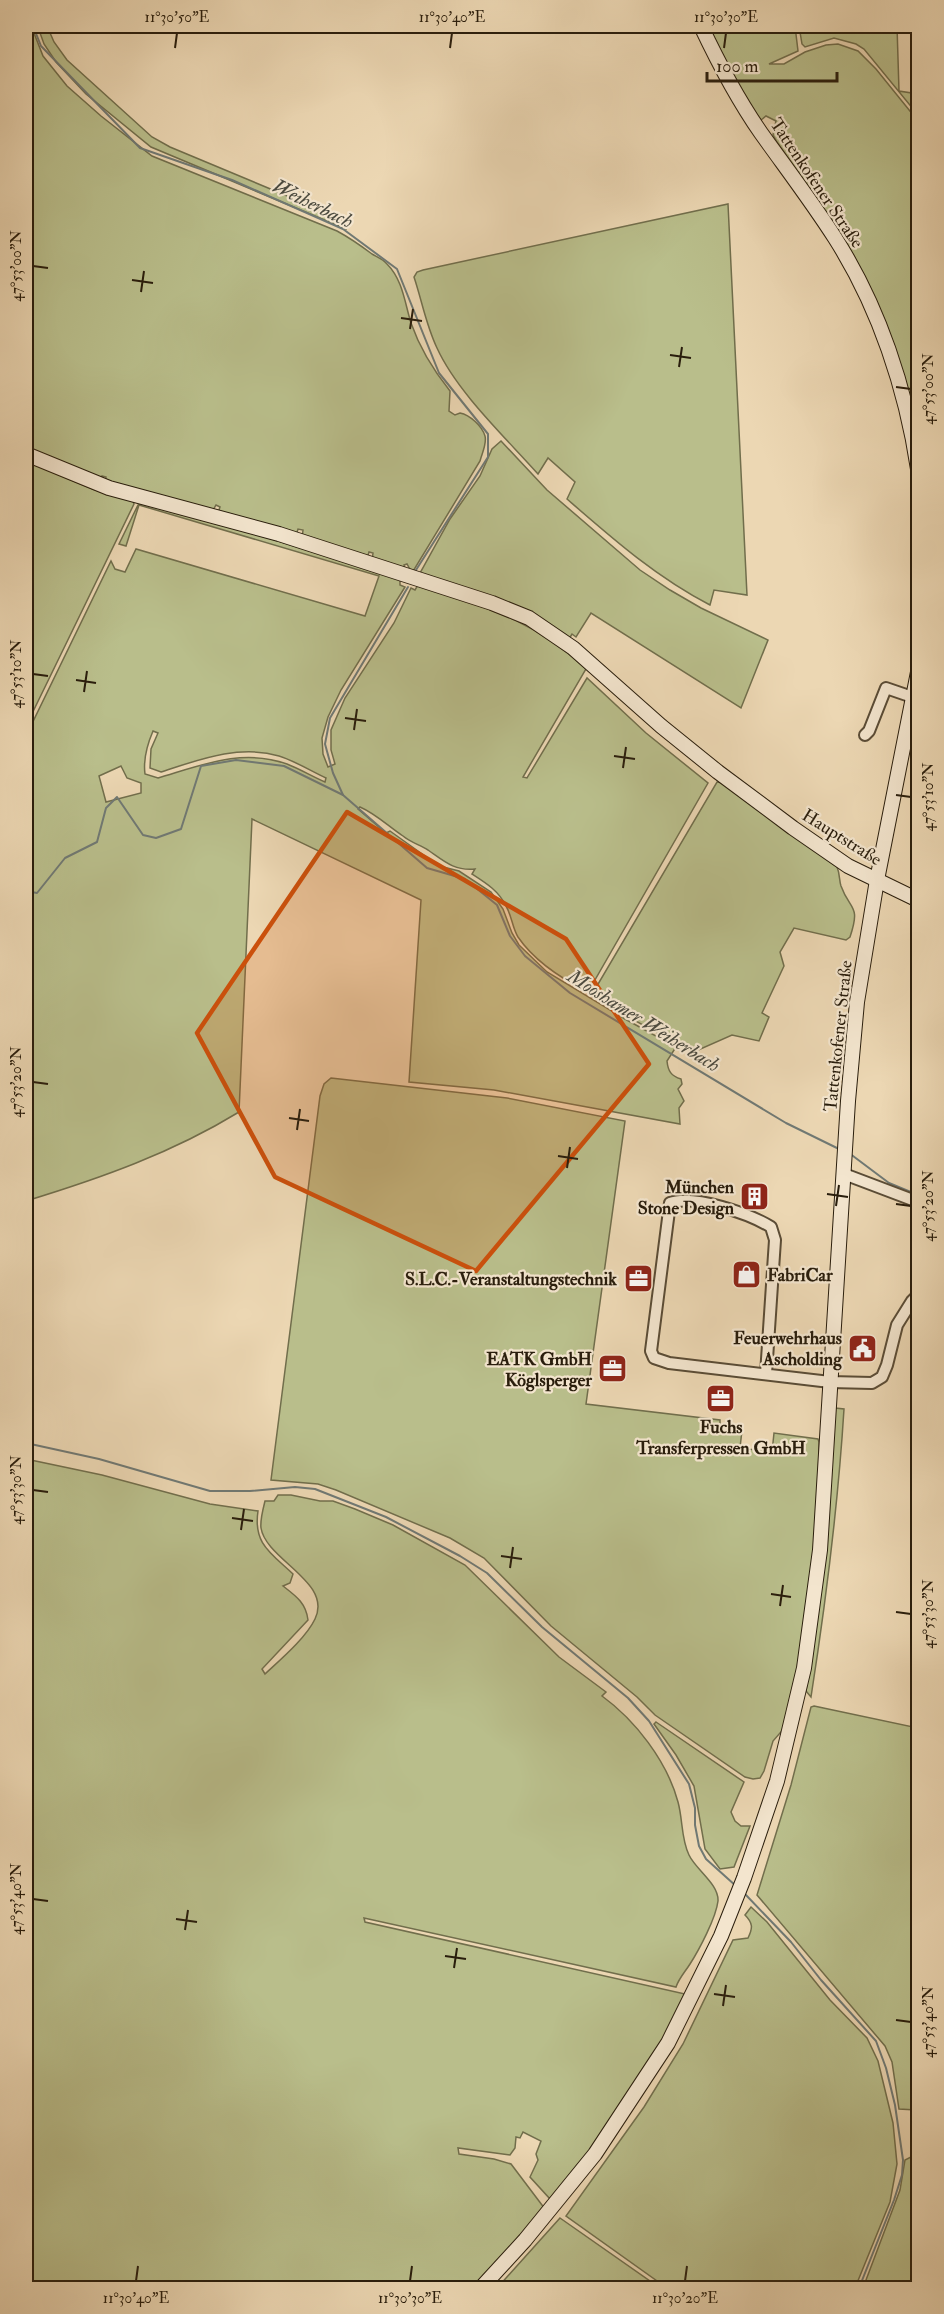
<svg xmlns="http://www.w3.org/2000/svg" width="944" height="2314" font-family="'IM FELL Double Pica',serif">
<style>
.green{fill:#b9be8b;stroke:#716e4c;stroke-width:1.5;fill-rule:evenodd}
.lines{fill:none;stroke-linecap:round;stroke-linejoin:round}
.stream{stroke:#707974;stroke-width:2}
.street-casing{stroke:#5a4c36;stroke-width:14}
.secondary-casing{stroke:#291d0c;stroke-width:16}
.street{stroke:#f3e5ce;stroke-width:10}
.secondary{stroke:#f3e5ce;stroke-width:14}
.marked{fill:#cb500c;fill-opacity:0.2;stroke:#cb500c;stroke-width:4.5;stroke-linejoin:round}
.ticks{fill:none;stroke:#291d0c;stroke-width:2}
.labels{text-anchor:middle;stroke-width:4.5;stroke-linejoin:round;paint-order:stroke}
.street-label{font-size:18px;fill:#291d0c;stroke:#f3e5ce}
.poi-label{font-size:18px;font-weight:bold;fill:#291d0c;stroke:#f3e5ce;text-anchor:end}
.water-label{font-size:20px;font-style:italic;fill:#4c4b40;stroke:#f3e5ce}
.neatline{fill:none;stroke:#291d0c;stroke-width:2}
.ticks-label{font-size:15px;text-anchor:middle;fill:#291d0c}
</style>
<rect width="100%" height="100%" fill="#ecd7b3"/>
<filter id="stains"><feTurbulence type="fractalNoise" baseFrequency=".00333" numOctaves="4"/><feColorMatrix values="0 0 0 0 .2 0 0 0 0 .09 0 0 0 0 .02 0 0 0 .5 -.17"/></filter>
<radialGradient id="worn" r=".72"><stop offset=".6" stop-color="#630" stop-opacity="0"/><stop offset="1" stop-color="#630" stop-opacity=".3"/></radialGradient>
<g class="green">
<path d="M26,26H47L54,42L67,60L152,137L170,147L328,213L348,223L346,229L151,147L86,94L56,62L44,44L39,30L34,33L43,56L67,86L101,116L152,156L337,231C350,238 360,245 372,254C377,257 383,259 387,264C403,280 405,304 411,323C420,349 434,371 450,391L449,411L455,415L460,413C470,415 482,426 485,436C487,444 482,453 480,461L412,573L407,564L404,565L406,571L372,561L373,553L369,552L367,559L302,538L303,530L298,529L296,536L218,513L220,507L216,505L212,512L105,483L106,477L102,476L100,481L26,450Z"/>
<path d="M707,26H795L798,51L769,64H784L805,52L826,45L838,44L858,51L876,69L918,121V208L913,206L918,312V433C897,320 842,234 777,142L773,135L776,121L766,116L761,120L757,115L736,83Z"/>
<polygon points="799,26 897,26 899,91 918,94 918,115 864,49 856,44 834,38 805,47 802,44"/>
<path d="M728,204L747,595L714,590L710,605C656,577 613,539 567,499L575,482L548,458L538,474C506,438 457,392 437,348C426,325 422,301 414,277L417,272L423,270Z"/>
<polygon points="501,441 547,490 640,570 670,590 701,608 768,640 741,708 591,613 576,637 572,634 569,639 419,575 450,519 480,476 492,449"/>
<polygon points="26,461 95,490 133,501 134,504 26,726"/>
<path d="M142,503L224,524L400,579V585L405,587L341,690L328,717L322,738L323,754L328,767L335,764L331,750V730L345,698L394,623L411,588L415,590L418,585C484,607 534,619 586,669L523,777L527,778L587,678L646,733L708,783L588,992C562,979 535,962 518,937C512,927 512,916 506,906C499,891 486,883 472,874L475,869C454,871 444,861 428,850C420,845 410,842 403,836C388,826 376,814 360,807L358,809L386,833L390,831L439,866L459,871L491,892L503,909L512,933L519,945L547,972L625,1019L676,1047L667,1061C668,1071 671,1076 681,1079L682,1084L678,1089L684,1101L679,1108L680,1124L494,1090L409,1082L421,900L252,819L239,1112C172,1153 101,1178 26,1201V736L111,561L115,569L125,572L136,549L365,616L379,576L139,505L126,546L119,544L138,505ZM153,731L158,733L151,749L150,768L161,772C198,760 239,744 279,756C295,761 311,771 326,778L325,782C313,777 300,769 287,764C242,748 202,765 158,778L145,774C143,759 147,745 153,731ZM121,766L127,778L141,783V793L106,802L99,776Z"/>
<path d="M717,782L723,783L837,867C840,874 839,880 841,886C850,911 861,904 850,937L846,940L794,928L780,952L784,966L762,1013L769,1017L759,1041L732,1035L696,1051L686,1049L591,996Z"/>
<polygon points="331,1078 507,1098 625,1121 586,1404 720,1420 720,1426 742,1430 740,1448 772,1452 774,1433 818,1439 819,1442 818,1509 813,1564 798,1671 787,1725 773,1741 764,1771 760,1778 753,1779 745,1777 655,1715 637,1697 551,1626 484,1558 450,1538 336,1490 318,1484 271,1480 320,1096 324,1084"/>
<path d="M835,1408L844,1409C838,1506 826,1601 811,1697L806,1691L817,1610Z"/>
<path d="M26,1459L102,1475L210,1504L258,1511C253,1544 271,1553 293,1574L290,1583L283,1586C296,1596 306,1603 308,1620L262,1669L265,1674C280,1660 306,1638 315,1619C333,1582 266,1560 261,1528C260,1520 263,1509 265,1501H274L278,1495H291L320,1501H333L355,1509L393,1525L465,1565L559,1657L606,1692L602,1696C635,1720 667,1761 678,1802C683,1820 681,1839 689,1855C696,1870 719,1884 718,1901C716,1918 699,1950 690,1964C685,1972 679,1978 676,1987L364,1918L365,1922L685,1994L654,2058L596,2146L551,2200L530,2177L538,2160L536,2154L541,2141L523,2132L520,2138L516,2137L515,2148L510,2155L458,2148L459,2154L494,2159L511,2164L545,2209L476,2288H26Z"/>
<polygon points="814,1706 918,1728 918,2106 916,2110 899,2109 892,2062 885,2046 757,1895 791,1785 811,1707"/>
<polygon points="656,1722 744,1782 731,1812 735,1821 741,1826 750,1826 734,1867 720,1869 705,1849 694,1786 676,1755 654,1724"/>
<path d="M751,1907L767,1922L830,2000L867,2038L878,2061L893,2123L897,2164L890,2202L855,2288H667L566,2216L644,2107L683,2044L733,1940L748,1938C753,1928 753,1923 745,1915Z"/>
<polygon points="918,2145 918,2288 863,2288 900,2190 905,2160 915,2155"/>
<polygon points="560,2218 660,2288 497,2288"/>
</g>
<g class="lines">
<g class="stream">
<polyline points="33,26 41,46 140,148 232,180 343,229 397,269 439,373 488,434 488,457 416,570"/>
<polyline points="343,795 333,773 325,744 330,718 408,587"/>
<polyline points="26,891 37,893 65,858 97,842 106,808 117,797 143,835 156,838 181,829 201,766 236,760 284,766 343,795 427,868 465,879 497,905 510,936 525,956 570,993 786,1123 841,1150"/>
<polyline points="849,1153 889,1183 918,1195"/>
<polyline points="26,1443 99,1459 210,1491 250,1491 295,1487 315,1489 386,1517 460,1556 487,1573 542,1627 628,1698 649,1721 689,1784 695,1808 695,1825 699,1846 706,1859 736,1886"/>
<polyline points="745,1894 791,1942 821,1980 876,2041 886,2068 895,2105 903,2160 902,2175 894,2200 859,2288"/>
</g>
<defs>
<g id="street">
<polyline points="865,735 869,731 886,688 918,699"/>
<polyline points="844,1174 918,1202"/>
<path d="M766,1374L775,1240L771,1227C750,1214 693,1194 670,1203L651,1351L654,1358L669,1363L830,1382L872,1383L882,1377L887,1365L897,1325L912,1301L918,1295"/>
</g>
<g id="secondary">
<path d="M701,26C718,62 738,100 761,133C786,168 812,202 835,238C879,307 906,389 918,469"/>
<polyline points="26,454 109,488 279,534 492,603 529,618 573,648 661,726 718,772 793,828 848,866 918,900"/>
<polyline points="481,2288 525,2240 595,2154 668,2043 721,1936 744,1878 777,1781 804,1668 820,1550 848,1101 857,1002 877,880 918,672"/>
</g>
</defs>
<use href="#street" class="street-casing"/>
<use href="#secondary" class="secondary-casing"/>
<use href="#street" class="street"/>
<use href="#secondary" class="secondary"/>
</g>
<path class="marked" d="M347,812L566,939L649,1064L476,1271L275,1177L197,1033Z"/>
<path class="ticks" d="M175,48L177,33M450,48L452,33M724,48L726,33M33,266L48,268M132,280L153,283M141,292L144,271M401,318L422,321M410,329L413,309M670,355L691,358M679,367L682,347M896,387L911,389M33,674L48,676M76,680L96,683M84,692L87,671M345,718L366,721M354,730L357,709M614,756L635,759M623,768L626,747M896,795L911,797M33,1082L48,1084M289,1118L309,1121M297,1130L300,1109M558,1156L578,1159M567,1168L570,1147M827,1194L848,1197M896,1204L911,1206M836,1206L839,1185M33,1490L48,1492M232,1518L253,1521M241,1530L244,1509M501,1556L522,1559M510,1568L513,1547M771,1594L791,1597M780,1606L783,1585M896,1612L911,1614M33,1899L48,1901M176,1919L197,1922M185,1930L188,1910M445,1956L466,1959M454,1968L457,1948M714,1994L735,1997M723,2006L726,1985M896,2020L911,2022M136,2281L138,2266M410,2281L412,2266M685,2281L687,2266"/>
<defs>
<symbol id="building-square" viewBox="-11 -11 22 22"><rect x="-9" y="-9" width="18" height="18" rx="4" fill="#8f2418" stroke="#f3e5ce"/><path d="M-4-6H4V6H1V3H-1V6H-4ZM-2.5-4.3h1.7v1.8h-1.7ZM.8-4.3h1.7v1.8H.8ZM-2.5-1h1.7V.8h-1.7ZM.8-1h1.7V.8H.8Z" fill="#fff"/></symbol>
<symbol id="shop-square" viewBox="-11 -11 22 22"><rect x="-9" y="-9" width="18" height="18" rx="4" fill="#8f2418" stroke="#f3e5ce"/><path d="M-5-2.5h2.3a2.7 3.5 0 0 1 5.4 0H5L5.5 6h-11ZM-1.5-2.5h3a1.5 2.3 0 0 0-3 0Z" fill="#fff"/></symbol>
<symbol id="office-square" viewBox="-11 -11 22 22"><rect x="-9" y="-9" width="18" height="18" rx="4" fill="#8f2418" stroke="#f3e5ce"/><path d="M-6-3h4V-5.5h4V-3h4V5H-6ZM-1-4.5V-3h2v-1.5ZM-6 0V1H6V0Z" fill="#fff"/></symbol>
<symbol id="civic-square" viewBox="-11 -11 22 22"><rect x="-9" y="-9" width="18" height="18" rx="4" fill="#8f2418" stroke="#f3e5ce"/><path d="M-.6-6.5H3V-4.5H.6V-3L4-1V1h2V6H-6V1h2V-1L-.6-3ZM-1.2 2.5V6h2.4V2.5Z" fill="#fff"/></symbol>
</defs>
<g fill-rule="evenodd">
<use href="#building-square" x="738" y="1180" width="33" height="33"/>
<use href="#shop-square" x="730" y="1258" width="33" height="33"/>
<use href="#office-square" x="622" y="1262" width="33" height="33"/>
<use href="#civic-square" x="846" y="1332" width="33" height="33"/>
<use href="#office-square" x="596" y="1352" width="33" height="33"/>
<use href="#office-square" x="704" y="1382" width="33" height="33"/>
</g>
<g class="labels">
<g class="street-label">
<text transform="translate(817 183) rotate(56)" y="6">Tattenkofener Straße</text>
<text transform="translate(842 837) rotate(32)" y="6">Hauptstraße</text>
<text transform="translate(838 1036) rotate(-84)" y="6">Tattenkofener Straße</text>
</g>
<g class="poi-label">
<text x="734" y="1193">München<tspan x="734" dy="21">Stone Design</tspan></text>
<text x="767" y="1281" text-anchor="start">FabriCar</text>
<text x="617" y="1285">S.L.C.-Veranstaltungstechnik</text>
<text x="842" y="1344">Feuerwehrhaus<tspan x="842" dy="21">Ascholding</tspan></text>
<text x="592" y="1365">EATK GmbH<tspan x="592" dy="21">Köglsperger</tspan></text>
<text x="721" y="1433" text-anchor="middle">Fuchs<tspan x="721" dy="21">Transferpressen GmbH</tspan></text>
</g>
<g class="water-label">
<text transform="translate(313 203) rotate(26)" y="7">Weiherbach</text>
<text transform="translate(644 1020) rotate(32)" y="7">Mooshamer Weiherbach</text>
</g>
</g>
<rect width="944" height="2314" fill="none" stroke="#ecd7b3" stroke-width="66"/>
<path d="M707 72v9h130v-9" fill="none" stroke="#291d0c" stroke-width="3"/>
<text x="716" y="72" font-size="18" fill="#291d0c" stroke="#f3e5ce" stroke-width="4.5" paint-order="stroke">100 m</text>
<rect x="33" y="33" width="878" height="2248" class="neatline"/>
<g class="ticks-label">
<text x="177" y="22">11°30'50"E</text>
<text x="452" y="22">11°30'40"E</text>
<text x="726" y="22">11°30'30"E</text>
<text transform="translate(16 266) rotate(-90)" y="5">47°53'00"N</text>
<text transform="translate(928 389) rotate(-90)" y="5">47°53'00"N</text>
<text transform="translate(16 674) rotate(-90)" y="5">47°53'10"N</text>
<text transform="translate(928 797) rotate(-90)" y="5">47°53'10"N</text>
<text transform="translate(16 1082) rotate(-90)" y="5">47°53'20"N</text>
<text transform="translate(928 1206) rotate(-90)" y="5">47°53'20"N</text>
<text transform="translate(16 1490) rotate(-90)" y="5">47°53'30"N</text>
<text transform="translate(928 1614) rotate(-90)" y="5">47°53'30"N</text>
<text transform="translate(16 1899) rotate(-90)" y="5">47°53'40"N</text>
<text transform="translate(928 2022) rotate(-90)" y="5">47°53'40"N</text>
<text x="136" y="2303">11°30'40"E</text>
<text x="410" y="2303">11°30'30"E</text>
<text x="685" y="2303">11°30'20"E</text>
</g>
<rect width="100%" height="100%" filter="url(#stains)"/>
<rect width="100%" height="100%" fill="url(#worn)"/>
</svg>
